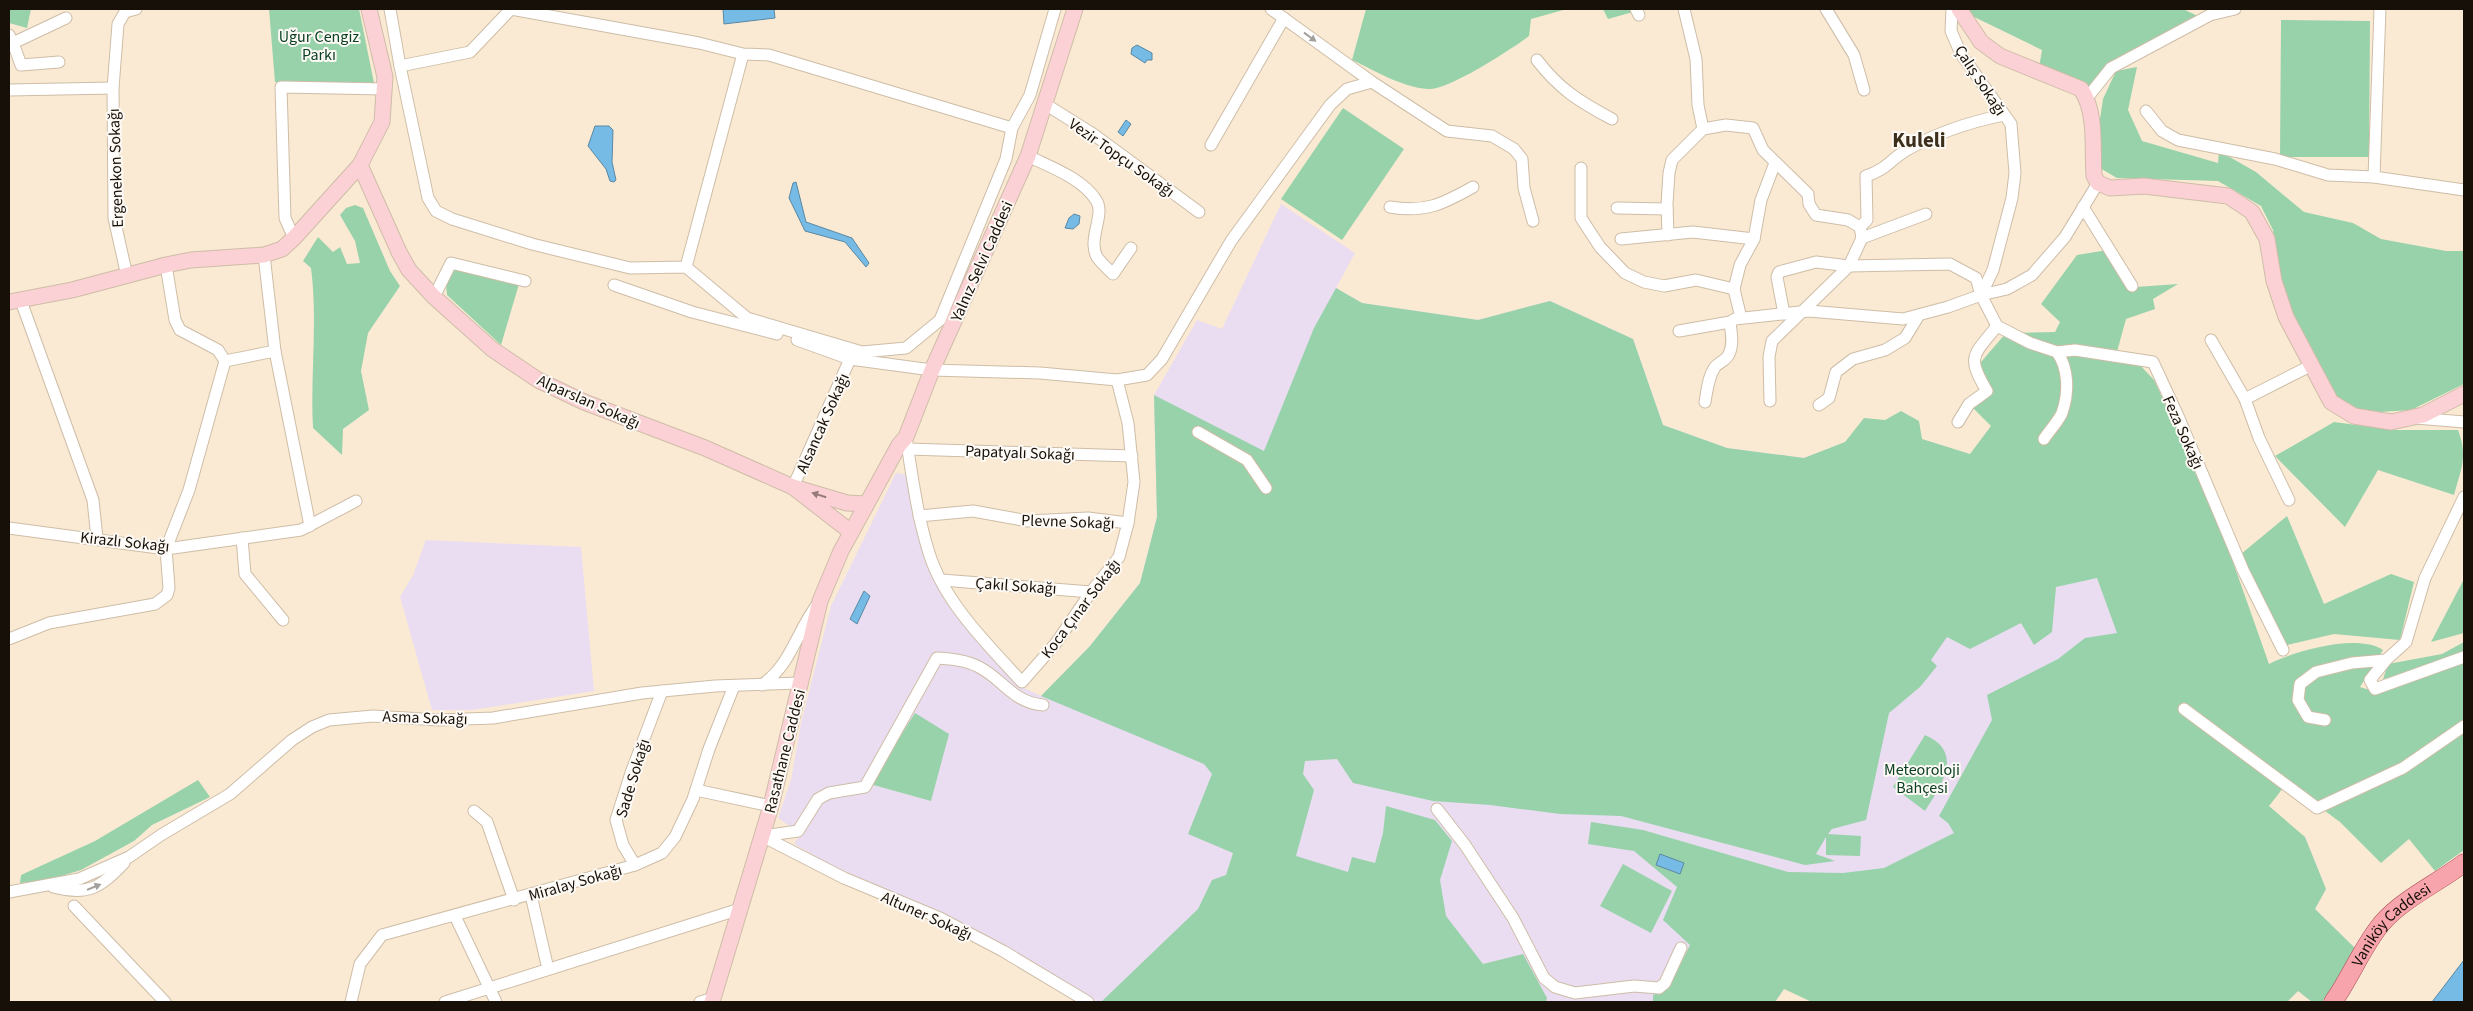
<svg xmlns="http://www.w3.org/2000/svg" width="2473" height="1011" font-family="'Source Sans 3',sans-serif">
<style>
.education{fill:#eaddf1}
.green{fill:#98d2aa}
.water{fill:#76bbe5;stroke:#5988a3}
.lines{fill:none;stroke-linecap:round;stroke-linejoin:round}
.street-casing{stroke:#cebda7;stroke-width:13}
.secondary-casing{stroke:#cebda7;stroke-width:17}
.primary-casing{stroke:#a6494f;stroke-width:19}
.street{stroke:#fff;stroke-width:11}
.secondary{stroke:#fcd1d6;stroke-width:15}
.primary{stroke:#f8a4ac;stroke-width:18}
.oneway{fill:#a29f9c}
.oneway2{fill:#947a79}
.labels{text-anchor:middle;stroke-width:4;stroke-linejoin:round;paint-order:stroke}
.park-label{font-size:16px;fill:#0c4024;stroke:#fdf9f5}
.street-label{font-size:16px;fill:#161008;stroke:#fdf9f5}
.district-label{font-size:21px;font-weight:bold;fill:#3c2f1c;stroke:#fdf9f5}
</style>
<rect width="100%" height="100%" fill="#fbead3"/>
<g class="education">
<polygon points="1281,204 1355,253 1336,288 1362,303 1478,320 1550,301 1633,339 1663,425 1727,448 1804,458 1877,430 2022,476 2092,388 2154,380 2216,514 2151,727 2305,837 2326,889 2315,909 2357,950 2322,1002 2312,1002 2298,991 2287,1002 2243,1002 1784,989 1775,1002 1097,1002 968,927 827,863 794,844 800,834 778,818 791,780 801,723 831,606 896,473 915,476 920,515 959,618 1024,688 1041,696 1090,646 1140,583 1157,517 1154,395 1197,320 1222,329"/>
<polygon points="426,540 581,547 594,691 472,710 432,710 400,597 413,575"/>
</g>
<g class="green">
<polygon points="9,9 31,9 27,28 9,23"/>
<polygon points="269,9 359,9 374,83 275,82"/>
<path d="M1366,9H1567L1531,19L1529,36C1512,49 1447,91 1428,89C1401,87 1376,71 1352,60Z"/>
<polygon points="1603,9 1631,9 1633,12 1608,19"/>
<polygon points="1964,9 2183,9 2200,17 2106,64 2087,92 2039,68 2042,50 1966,13"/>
<polygon points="2281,20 2370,21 2369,157 2280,157"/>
<polygon points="2137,67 2128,110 2142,141 2218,163 2219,151 2256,172 2304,212 2353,223 2381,239 2446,251 2464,251 2464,384 2411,410 2348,414 2310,355 2281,283 2273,230 2261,206 2218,181 2117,178 2098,167 2098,133 2103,99 2116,71"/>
<polygon points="1343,108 1404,149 1342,240 1281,199"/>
<path d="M355,205L363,208L390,271L400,286L368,333L361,371L369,410L343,429L342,455L313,428C310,375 318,321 311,268L303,261L318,237L333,252L340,247L347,264L360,263L355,241L340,215L346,208Z"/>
<path d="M2114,249L2136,287L2178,284L2153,299L2155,309L2126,319L2115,359L2139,364L2154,380L2216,514L2269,664C2294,651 2358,633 2383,650L2360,687L2373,691L2464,661V850L2435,871L2409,839L2381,863L2340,822L2287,783L2269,806L2305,837L2326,889L2315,909L2357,950L2322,1002H2312L2298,991L2287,1002H1812L1784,989L1775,1002H1653V995L1668,989L1690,945L1663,920L1677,887L1634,851L1588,844L1591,822L1643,830L1788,872L1843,873L1884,868L1954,833L1948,823L1939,816L1992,720L1987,695L2058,659L2085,638L2117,633L2097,578L2056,587L2052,632L2034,645L2021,623L1970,649L1947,637L1931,660L1937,666L1920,687L1889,713L1866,820L1832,829L1828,834L1861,836L1860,856L1826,855V837L1816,854L1835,861L1805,865L1621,816L1560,814L1490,805L1433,801L1353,783L1337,759L1305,761L1303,774L1314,790L1296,856L1348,872L1352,857L1375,863L1383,833L1386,806L1435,820L1452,841L1440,880L1446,916L1483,964L1523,954L1547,998L1546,1002H1101L1198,909L1212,880L1226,875L1233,853L1188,834L1212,774L1204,764L1041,696L1090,646L1140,583L1157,517L1154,395L1264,451L1314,328L1336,288L1362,303L1478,320L1550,301L1633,339L1663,425L1727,448L1804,458L1845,442L1864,418L1885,420L1901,411L1919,421L1922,439L1970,454L1991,426L1972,407L1988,395L1975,369L2006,333L2055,332L2060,322L2041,304L2077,255Z"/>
<polygon points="459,269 519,284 501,345 447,295 446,284 453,270"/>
<path d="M2334,422L2394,430H2458C2468,456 2461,469 2454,495L2378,470L2345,527L2275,456Z"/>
<polygon points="2287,516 2324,604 2391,574 2414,582 2400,640 2334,634 2278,647 2241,554"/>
<polygon points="2464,579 2464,633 2431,642"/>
<polygon points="2464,642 2464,653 2407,675 2383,679 2388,664 2442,654"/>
<polygon points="915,713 949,734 931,801 870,784"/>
<path d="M1925,735C1965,752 1941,786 1925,811L1893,787Z"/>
<polygon points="198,780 210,797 152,825 134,841 81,870 45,881 20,883 21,875 95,841"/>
<polygon points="1623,864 1672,891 1651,933 1600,906"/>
</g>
<g class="water">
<polygon points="723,9 774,9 775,18 724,24"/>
<polygon points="1137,45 1152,53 1152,60 1147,60 1145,63 1131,54 1132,48"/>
<polygon points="1126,120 1131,124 1123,136 1118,132"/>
<polygon points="595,126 609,126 613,130 612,162 616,180 614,182 610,181 606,169 588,146"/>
<polygon points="796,182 806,222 852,238 869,263 866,267 845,242 805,231 789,198 793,183"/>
<polygon points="1074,214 1080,216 1079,224 1073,229 1065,228 1069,218"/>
<polygon points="864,591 870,596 857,624 850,619"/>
<polygon points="1660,854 1684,863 1680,874 1656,865"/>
<polygon points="2464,960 2464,1002 2432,1002"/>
</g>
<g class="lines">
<defs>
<g id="street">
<polyline points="390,9 400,66"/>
<polyline points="1271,9 1372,82 1447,131 1492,136 1514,149 1522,159 1524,188 1533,221"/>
<polyline points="1636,9 1639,15"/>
<polyline points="1684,9 1696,59 1698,105 1703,129"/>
<polyline points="1826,9 1854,55 1864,90"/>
<polyline points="1952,9 1951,31 1961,54 2011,124 2015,173 2012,198 1993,270 1981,295"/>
<polyline points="9,35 13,43 66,18"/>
<polyline points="13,43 21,65 59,62"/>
<path d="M1537,60C1559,89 1580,102 1612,119"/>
<polyline points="9,90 113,88"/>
<polyline points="2087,98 2111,68 2210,15 2235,9"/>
<polyline points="1045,104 1093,134 1199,212"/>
<polyline points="2146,111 2162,131 2178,140 2275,159 2328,175 2374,177 2380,9"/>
<polyline points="1012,128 1030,95 1055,9"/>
<polyline points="1211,145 1284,18"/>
<path d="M1028,156C1050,167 1082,178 1096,200C1106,214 1087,239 1097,257C1101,263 1108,269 1113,274L1131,248"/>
<polyline points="1581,168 1581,218 1600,247 1625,273 1644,282 1664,286 1696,280 1734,289"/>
<polyline points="2374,177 2464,190"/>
<path d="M1390,207C1425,213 1443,204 1473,187"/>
<polyline points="2083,207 2132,286"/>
<polyline points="1617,208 1667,209"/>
<path d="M1860,227L1867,220L1866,176C1887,169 1889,161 1905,151C1936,133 1969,122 2004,115"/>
<polyline points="1668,235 1667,204 1669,173 1672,160 1703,129 1726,125 1753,128 1763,150 1808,194 1809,204 1816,215 1848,220 1860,227 1862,238 1849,266 1772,341 1769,357 1770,401"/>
<polyline points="294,238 285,218 281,87 384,89"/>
<polyline points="1862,238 1926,214"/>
<polyline points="1621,239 1693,232 1754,239"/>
<polyline points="264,255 275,351 310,526"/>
<polyline points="686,267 743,54 769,55 1012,128 1006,159 940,320 906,348 862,352 747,318 686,267 630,268 532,244 452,219 436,211 428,198 400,66 470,52 511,9 699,43 743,54"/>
<polyline points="127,276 114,218 113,88 118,24 125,12 136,9"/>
<polyline points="614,285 692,312 777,334"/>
<polyline points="434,297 451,263 525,281"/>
<polyline points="21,301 93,500 97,538"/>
<path d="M1784,314L1777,277L1779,272L1816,262L1849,266L1950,264L1976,278L1981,295L1997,326C1973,356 1966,356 1987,391L1969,404L1958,422"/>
<polyline points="1741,318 1734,289 1740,265 1754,239 1761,200 1775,163"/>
<polyline points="1997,326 2030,343 2057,352 2075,350 2153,362 2178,416 2243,570 2283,650"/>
<polyline points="1679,331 1730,322"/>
<polyline points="797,340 850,359 932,370 1040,373 1117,380 1147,375 1162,359 1231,241 1330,105 1347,89 1372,82"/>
<polyline points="2211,340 2245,399 2312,365"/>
<polyline points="225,361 275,351"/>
<polyline points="2245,399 2259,438 2289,500"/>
<path d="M1705,402C1707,391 1708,377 1715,367C1719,362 1726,361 1729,354C1734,344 1731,332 1730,322L1735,319L1809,311L1903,319L1948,307L1981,295L2007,289L2032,275L2065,237L2098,183"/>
<polyline points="1819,405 1829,398 1836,372 1853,359 1885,350 1905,338 1919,315"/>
<polyline points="2416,418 2464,422"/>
<polyline points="1198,432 1247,460 1266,488"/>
<path d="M906,437C912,475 917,515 929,553C944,602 988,645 1022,682L1056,643L1091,592L1119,557L1128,523L1134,482L1128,423L1117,380"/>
<path d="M2044,439C2049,431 2058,422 2062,413C2069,393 2069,369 2057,352"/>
<polyline points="908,449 1132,456"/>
<polyline points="793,487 850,359"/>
<polyline points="919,516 973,511 1028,521 1088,518 1128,523"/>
<polyline points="9,528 166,549 301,530 356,501"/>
<polyline points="242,538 245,574 283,620"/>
<polyline points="942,580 1091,592"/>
<polyline points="9,639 49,623 155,604 167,595 169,588 166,549 189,490 225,361 218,350 180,330 175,320 166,265"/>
<polyline points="2386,660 2406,642 2425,578 2464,497"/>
<path d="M762,685C792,663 796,633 817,605"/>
<polyline points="2184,709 2317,808 2403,768 2464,726"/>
<polyline points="2325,720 2308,717 2298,700 2300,684 2316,672 2352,663 2386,660 2370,680 2375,689 2464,657"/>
<polyline points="696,790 771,806"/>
<polyline points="1437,809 1465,845 1513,918 1544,978 1555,987 1575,993 1634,986 1659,988 1665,983 1681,948"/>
<polyline points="474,811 487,822 514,900"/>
<path d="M762,836L798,831L818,799L829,793L865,787L937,658C951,659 966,660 979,667C1004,680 1012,702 1043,705"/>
<polyline points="762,836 844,878 940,918 1003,951 1088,1002"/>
<polyline points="635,865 623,845 616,820 631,773 662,691"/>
<path d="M53,887C88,896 100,888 124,863"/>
<polyline points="9,892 79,879 129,857 161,835 230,794 292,740 312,727 329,720 373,716 439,720 493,718 642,693 715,686 800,683"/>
<polyline points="531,895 548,969"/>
<polyline points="74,906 165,1002"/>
<polyline points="455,916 496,1002"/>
<polyline points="351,1002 360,964 382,935 635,865 662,853 675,837 693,799 709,749 734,686"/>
<polyline points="445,1002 740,909"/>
<polyline points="700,1002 714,998"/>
</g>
<g id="secondary">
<path d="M1959,9L1981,42L2000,56L2081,89C2097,113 2092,148 2094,176L2098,183L2110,188L2144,186L2228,196L2252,212L2267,239L2274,281L2286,317L2331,402L2354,416L2391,422L2423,415L2464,394"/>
<polyline points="360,165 399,252 409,270 434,297 492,349 538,380 584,402 705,448 793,487"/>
<polyline points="9,302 72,290 166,265 191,260 264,255 282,249 294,238 360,165 382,122 385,77 369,9"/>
<polyline points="851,532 793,487 847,503 866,504"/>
<polyline points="712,1002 771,806 820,601 841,551 899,445 906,437 932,370 1028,156 1075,9"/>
</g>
<g id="primary">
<path id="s1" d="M2333,1002C2351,977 2362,947 2382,923C2404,898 2438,883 2464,863"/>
</g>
</defs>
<use href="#street" class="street-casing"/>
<use href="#secondary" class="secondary-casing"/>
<use href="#primary" class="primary-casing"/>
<use href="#street" class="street"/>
<use href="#secondary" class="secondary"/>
<use href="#primary" class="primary"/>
</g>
<defs><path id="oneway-solid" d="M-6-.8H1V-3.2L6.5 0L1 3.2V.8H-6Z" transform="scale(1.25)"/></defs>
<g class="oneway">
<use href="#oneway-solid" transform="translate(1310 37) rotate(36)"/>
<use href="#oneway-solid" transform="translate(94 887) rotate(-22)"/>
</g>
<use class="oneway2" href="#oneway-solid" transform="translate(819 495) rotate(-163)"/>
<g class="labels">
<g class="park-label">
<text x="319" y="42">Uğur Cengiz<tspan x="319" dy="18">Parkı</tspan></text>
<text x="1922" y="775">Meteoroloji<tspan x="1922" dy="18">Bahçesi</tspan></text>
</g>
<g class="street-label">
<text transform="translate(1981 80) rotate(57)" y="6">Çalış Sokağı</text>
<text transform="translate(1122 157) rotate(35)" y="6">Vezir Topçu Sokağı</text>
<text transform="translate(115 168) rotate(-92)" y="6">Ergenekon Sokağı</text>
<text transform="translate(981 261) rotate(-66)" y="6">Yalnız Selvi Caddesi</text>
<text transform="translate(589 401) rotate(24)" y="6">Alparslan Sokağı</text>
<text transform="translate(822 423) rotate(-66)" y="6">Alsancak Sokağı</text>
<text transform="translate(2184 432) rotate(66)" y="6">Feza Sokağı</text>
<text transform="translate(1020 452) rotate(2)" y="6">Papatyalı Sokağı</text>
<text transform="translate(1068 521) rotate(2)" y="6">Plevne Sokağı</text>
<text transform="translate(125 541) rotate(6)" y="6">Kirazlı Sokağı</text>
<text transform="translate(1016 585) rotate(4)" y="6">Çakıl Sokağı</text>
<text transform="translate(1080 608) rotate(-53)" y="6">Koca Çınar Sokağı</text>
<text transform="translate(425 717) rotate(2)" y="6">Asma Sokağı</text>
<text transform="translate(784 751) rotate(-76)" y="6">Rasathane Caddesi</text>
<text transform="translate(632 778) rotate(-73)" y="6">Sade Sokağı</text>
<text transform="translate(575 882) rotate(-16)" y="6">Miralay Sokağı</text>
<text transform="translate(927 915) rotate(24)" y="6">Altuner Sokağı</text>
<text dy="6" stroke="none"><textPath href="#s1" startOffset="98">Vaniköy Caddesi</textPath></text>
</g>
<g class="district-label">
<text x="1919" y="147">Kuleli</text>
</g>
</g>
<rect width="2473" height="1011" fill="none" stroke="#161008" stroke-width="20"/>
</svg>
